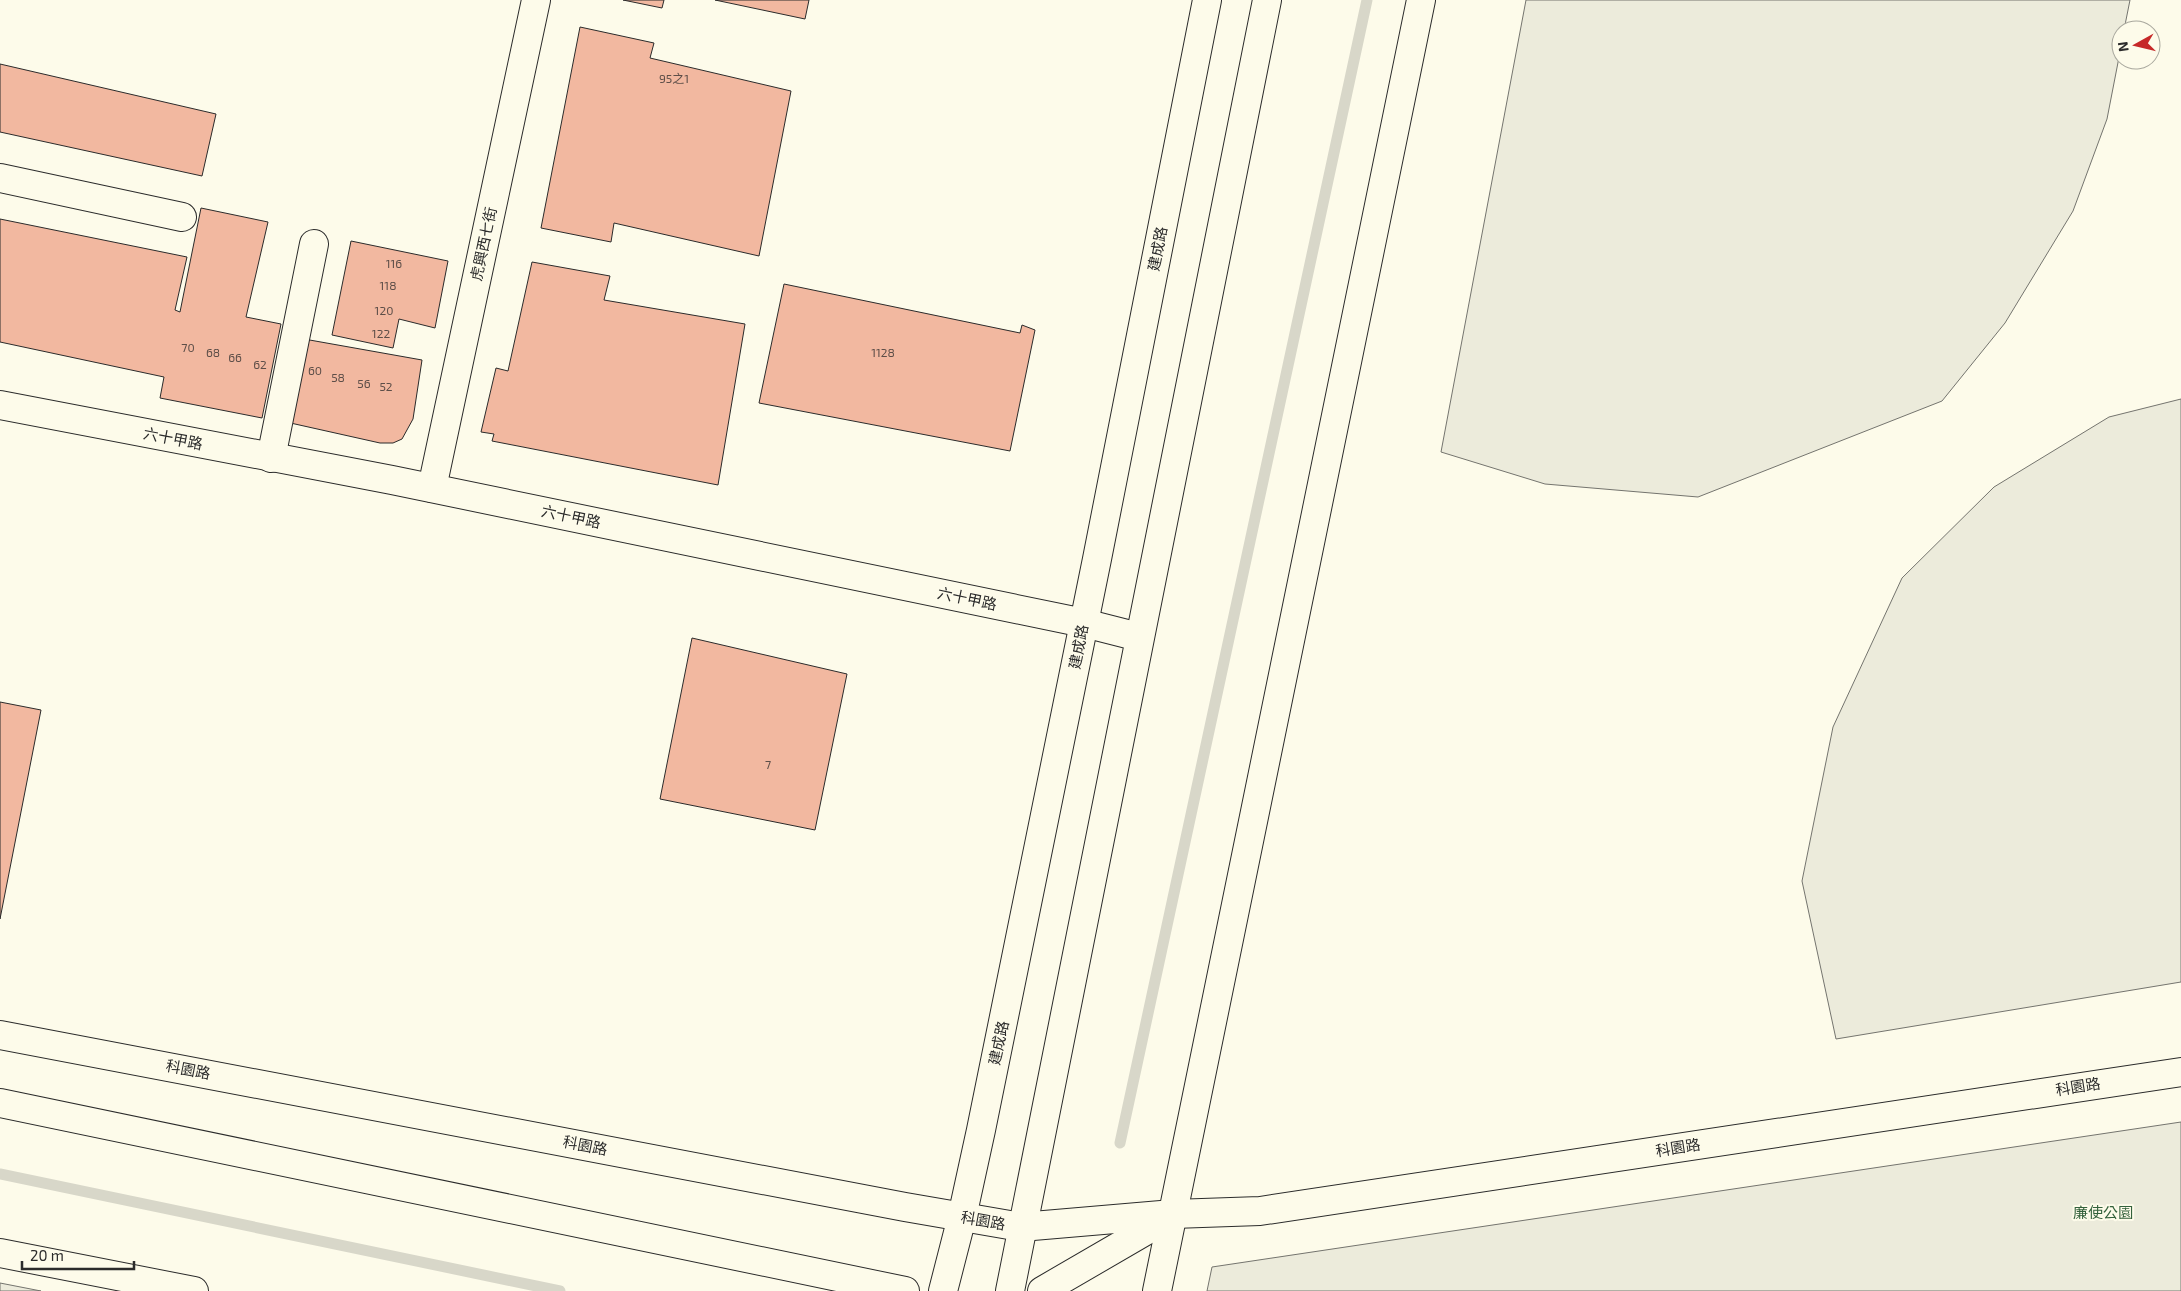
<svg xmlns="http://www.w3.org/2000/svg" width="2181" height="1291" font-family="'Exo 2','Noto Sans TC',sans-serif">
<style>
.green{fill:#ecebdb;stroke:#74746e}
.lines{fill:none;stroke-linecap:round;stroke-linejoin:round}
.stream{stroke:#d8d7c9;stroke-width:11}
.building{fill:#f2b8a0;stroke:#2b2b2b}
.minor-casing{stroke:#2b2b2b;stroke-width:30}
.minor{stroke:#fdfbea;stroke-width:28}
.labels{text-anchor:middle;stroke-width:4;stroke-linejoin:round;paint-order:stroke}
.number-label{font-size:12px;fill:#5d4e48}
.street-label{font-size:15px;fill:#2b2b2b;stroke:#fdfbea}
.park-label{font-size:15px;fill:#34623c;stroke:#fdfbea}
</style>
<rect width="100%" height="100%" fill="#fdfbea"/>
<g class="green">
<polygon points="1526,0 2130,0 2124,30 2121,30 2121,47 2107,119 2073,211 2005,323 1942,401 1698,497 1545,484 1441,452"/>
<polygon points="2181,399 2181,982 1836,1039 1802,881 1833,727 1902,578 1994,487 2109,417"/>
<polygon points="2181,1122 2181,1291 1207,1291 1212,1267"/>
<polygon points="0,1283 41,1291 0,1291"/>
</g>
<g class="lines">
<g class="stream">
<polyline points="1120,1143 1367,0"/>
<polyline points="0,1174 560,1291"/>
</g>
</g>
<g class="building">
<polygon points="623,0 664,0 662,8"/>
<polygon points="715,0 809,0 805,19"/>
<polygon points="580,27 654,43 650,58 791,91 759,256 614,223 611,242 541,228"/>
<polygon points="0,64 216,114 202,176 0,132"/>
<polygon points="201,208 268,222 246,317 281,324 262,418 160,398 164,377 0,342 0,219 187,257 175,310 180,312"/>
<polygon points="351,241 448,261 435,328 399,319 393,348 332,335"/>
<polygon points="532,262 610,276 604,300 745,324 718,485 492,441 494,434 481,432 496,368 508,371"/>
<polygon points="784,284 1020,333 1022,325 1035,330 1010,451 759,403"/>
<polygon points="304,339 422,360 413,419 402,439 393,443 380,443 286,422"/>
<polygon points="692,638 847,674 815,830 660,799"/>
<polygon points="0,702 41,710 0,919"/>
</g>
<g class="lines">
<defs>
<g id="minor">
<polyline points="0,178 182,217"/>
<polyline points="0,405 392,480 1084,623 1139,637"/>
<polyline points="271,458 314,244"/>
<polyline points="432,488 536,0"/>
<polyline points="0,1035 905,1207 1021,1227 1173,1214 1260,1211 2181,1072"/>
<polyline points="0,1103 905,1291"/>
<polyline points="0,1253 194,1291"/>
<polyline points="943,1291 962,1217 981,1130 1097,559 1207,0"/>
<polyline points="1010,1291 1267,0"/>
<polyline points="1042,1291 1166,1219"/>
<polyline points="1157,1291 1421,0"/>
</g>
</defs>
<use href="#minor" class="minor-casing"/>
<use href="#minor" class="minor"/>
</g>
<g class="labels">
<g class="number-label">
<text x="674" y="83">95之1</text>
<text x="394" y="268">116</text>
<text x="388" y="290">118</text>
<text x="384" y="315">120</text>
<text x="381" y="338">122</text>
<text x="188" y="352">70</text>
<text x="213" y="357">68</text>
<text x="883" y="357">1128</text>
<text x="235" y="362">66</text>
<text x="260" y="369">62</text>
<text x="315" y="375">60</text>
<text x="338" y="382">58</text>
<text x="364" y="388">56</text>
<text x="386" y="391">52</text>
<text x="768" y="769">7</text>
</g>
<g class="street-label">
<text transform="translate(484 244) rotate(-78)" y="5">虎興西七街</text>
<text transform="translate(1158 249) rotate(-79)" y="5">建成路</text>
<text transform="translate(173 439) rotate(11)" y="5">六十甲路</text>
<text transform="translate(571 517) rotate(12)" y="5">六十甲路</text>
<text transform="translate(967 599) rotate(12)" y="5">六十甲路</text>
<text transform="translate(1079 647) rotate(-79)" y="5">建成路</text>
<text transform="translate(999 1043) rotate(-78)" y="5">建成路</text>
<text transform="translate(188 1070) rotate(11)" y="5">科園路</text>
<text transform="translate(2078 1087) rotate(-9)" y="5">科園路</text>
<text transform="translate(585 1146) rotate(11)" y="5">科園路</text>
<text transform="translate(1678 1148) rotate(-9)" y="5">科園路</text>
<text transform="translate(983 1221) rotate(10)" y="5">科園路</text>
</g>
<g class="park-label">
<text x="2103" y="1218">廉使公園</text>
</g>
</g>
<g transform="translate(2136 45) rotate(262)"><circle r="24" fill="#fdfbea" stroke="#a9a89e"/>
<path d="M0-4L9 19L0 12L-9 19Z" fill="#c62828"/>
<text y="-8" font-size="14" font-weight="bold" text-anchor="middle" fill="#2b2b2b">N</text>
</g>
<path d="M22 1261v8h112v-8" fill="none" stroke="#2b2b2b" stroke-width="2.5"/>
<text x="30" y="1261" font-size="15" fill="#2b2b2b" stroke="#fdfbea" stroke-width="4" paint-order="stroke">20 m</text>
</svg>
